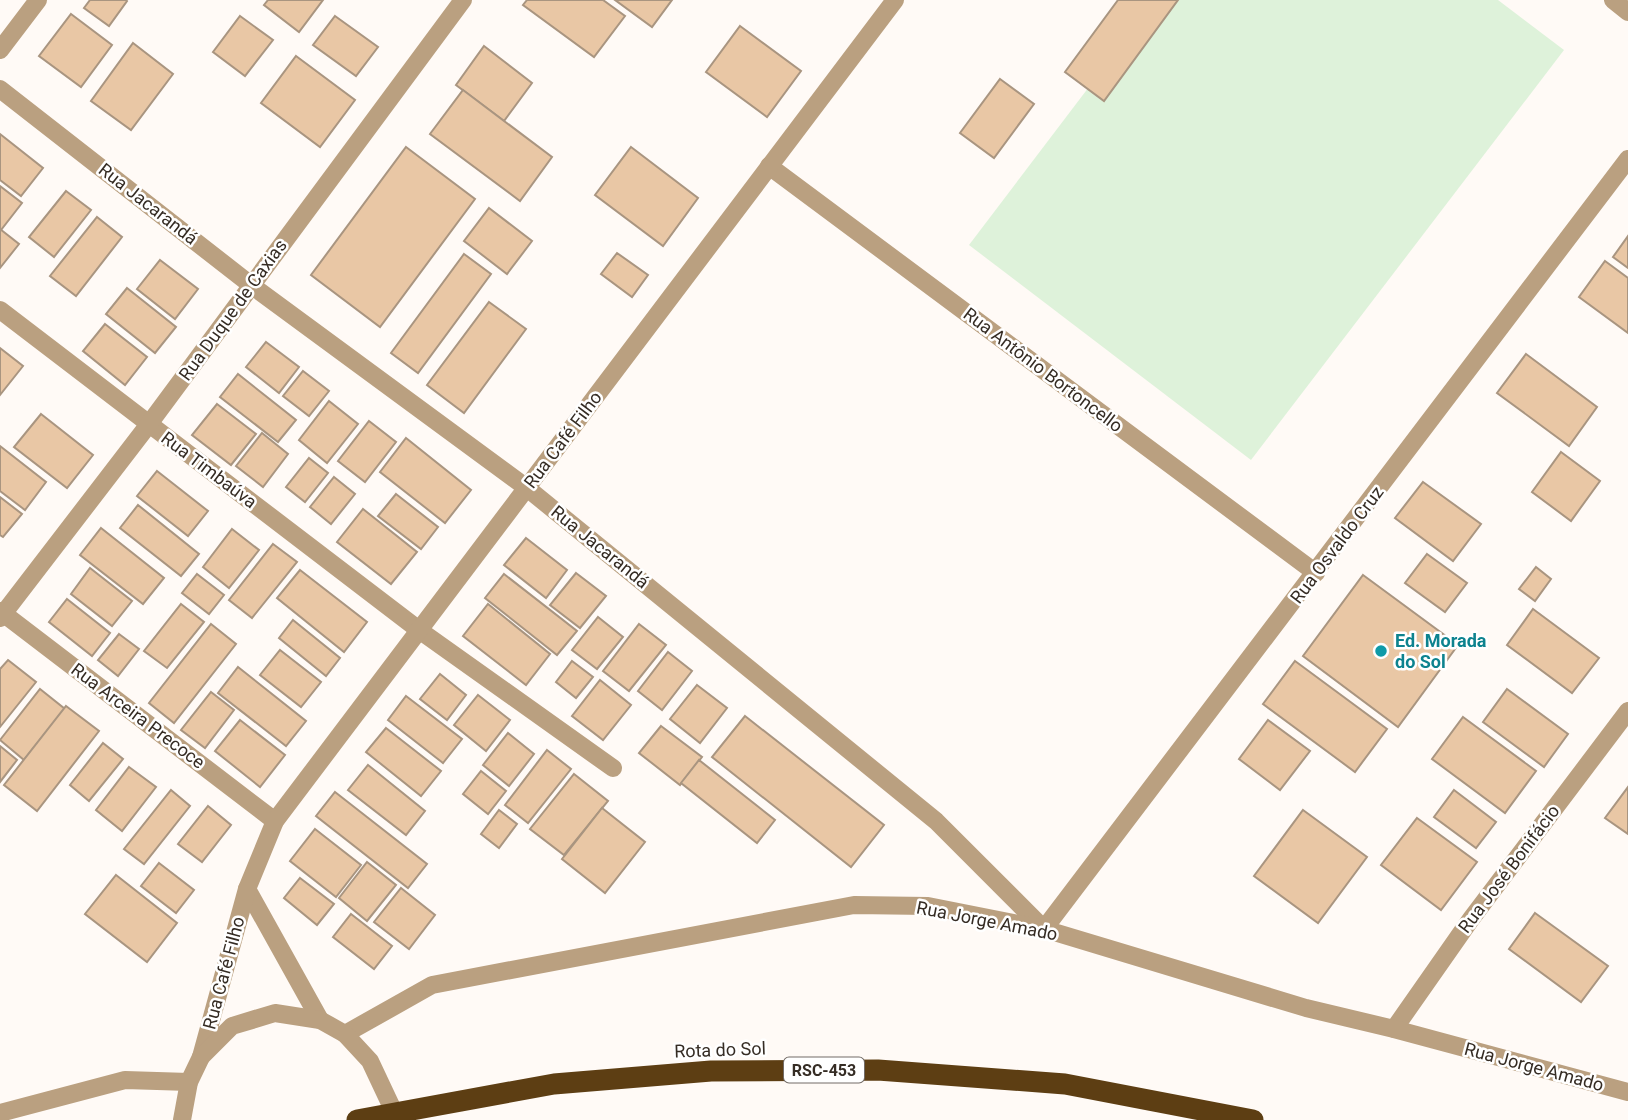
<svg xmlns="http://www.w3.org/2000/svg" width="1628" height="1120" font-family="Roboto,sans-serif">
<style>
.green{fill:#def2da}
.building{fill:#e9c7a5;stroke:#a99580;stroke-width:2}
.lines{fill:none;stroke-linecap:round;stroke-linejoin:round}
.minor{stroke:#baa080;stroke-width:18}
.highway{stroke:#5d3e13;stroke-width:21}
.culture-dot{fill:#0f9aa8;stroke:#fff;stroke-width:2.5}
.labels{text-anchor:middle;stroke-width:5;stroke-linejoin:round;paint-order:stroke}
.shield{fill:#fff;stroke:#726b66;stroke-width:2}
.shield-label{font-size:16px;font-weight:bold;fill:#352c24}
.street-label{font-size:18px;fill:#352c24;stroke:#fff}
.culture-label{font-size:18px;font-weight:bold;fill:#0d838f;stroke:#fff;text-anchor:start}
</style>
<rect width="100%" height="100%" fill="#fffaf6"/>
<polygon class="green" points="1155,0 1498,0 1564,50 1251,460 969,245"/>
<g class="building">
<polygon points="90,0 126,0 127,1 109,26 84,8"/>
<polygon points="268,0 323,0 299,32 264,5"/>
<polygon points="527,0 603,0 625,16 594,57 523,5"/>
<polygon points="615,0 672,0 652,27"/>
<polygon points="1118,0 1178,0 1104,101 1065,72"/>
<polygon points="71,14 112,45 81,87 39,56"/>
<polygon points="240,16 273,40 245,76 213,52"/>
<polygon points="335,16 378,47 356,76 313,45"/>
<polygon points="740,26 801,71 767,117 706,72"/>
<polygon points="133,43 173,74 131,130 91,101"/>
<polygon points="484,46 532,83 504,121 456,85"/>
<polygon points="296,56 355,100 320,147 261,103"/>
<polygon points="1000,79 1034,104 994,158 960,133"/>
<polygon points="463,90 552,157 520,201 430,134"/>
<polygon points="0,134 43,168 21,196 0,180"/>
<polygon points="406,147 475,199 380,327 311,275"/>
<polygon points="631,147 698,198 663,246 595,195"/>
<polygon points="0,186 22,203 1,230 0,229"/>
<polygon points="66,191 91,210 54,257 29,237"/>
<polygon points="489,208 532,241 507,274 464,241"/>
<polygon points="97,217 122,237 76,296 50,276"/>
<polygon points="0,229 19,244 0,268"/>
<polygon points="1628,236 1628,268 1613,257"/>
<polygon points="617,253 648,275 632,297 601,274"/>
<polygon points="464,254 491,274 418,373 391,353"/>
<polygon points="160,260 198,289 175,319 137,289"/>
<polygon points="1605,261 1628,278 1628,333 1579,297"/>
<polygon points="127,288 176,327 155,353 106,314"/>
<polygon points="489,302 526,329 464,413 427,385"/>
<polygon points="105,324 147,357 125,385 83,351"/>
<polygon points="266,342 299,367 279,393 246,367"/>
<polygon points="0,348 23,366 0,395"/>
<polygon points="1526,354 1597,407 1569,446 1497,393"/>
<polygon points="303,371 329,391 309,416 283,396"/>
<polygon points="238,374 296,420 278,442 220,397"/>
<polygon points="329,401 358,424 327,463 299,440"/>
<polygon points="217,404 256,434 231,465 192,435"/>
<polygon points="41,414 93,455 67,488 14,447"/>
<polygon points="369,421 396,442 365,482 338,461"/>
<polygon points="262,433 288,454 263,487 236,466"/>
<polygon points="406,438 471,490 445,523 380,472"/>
<polygon points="0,446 46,482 25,510 0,491"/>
<polygon points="1561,452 1600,481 1571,521 1532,492"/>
<polygon points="309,458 328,473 305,502 286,487"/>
<polygon points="157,471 208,511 188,536 137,496"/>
<polygon points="334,477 355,494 331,524 310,507"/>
<polygon points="1423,482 1481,524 1453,561 1395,518"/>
<polygon points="396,494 438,527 421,549 378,516"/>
<polygon points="0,497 22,514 3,537 0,535"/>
<polygon points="138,505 199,554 181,576 120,528"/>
<polygon points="363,509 417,552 391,584 337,542"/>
<polygon points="101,528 164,578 143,604 80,555"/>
<polygon points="232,529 259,550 229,588 203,567"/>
<polygon points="526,538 567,570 546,598 504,565"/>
<polygon points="273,544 297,562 252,618 229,600"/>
<polygon points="1427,554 1467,583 1445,612 1405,583"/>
<polygon points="1536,567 1551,579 1535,601 1519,589"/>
<polygon points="90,568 132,601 112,626 71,594"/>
<polygon points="300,570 367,622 344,652 277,598"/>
<polygon points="576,573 606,596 580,628 550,605"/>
<polygon points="197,574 224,595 209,614 182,593"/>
<polygon points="504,574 577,631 557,655 485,598"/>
<polygon points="1363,575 1458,645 1398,727 1303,656"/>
<polygon points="67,599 110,633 92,656 49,622"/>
<polygon points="181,604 204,622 167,668 144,651"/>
<polygon points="488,604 550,654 526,685 463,636"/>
<polygon points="1533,609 1599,658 1572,693 1507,645"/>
<polygon points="598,617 623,637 597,669 572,650"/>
<polygon points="293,620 340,658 326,676 279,638"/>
<polygon points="211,624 236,644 174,723 149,703"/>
<polygon points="639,624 666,645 629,691 603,671"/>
<polygon points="119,634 139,649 118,676 98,660"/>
<polygon points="280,650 321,682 301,707 260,675"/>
<polygon points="668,652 692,671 662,710 638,691"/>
<polygon points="8,660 36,682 0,727 0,669"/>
<polygon points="572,661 593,677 576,698 556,682"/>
<polygon points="1295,661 1387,729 1355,772 1263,704"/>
<polygon points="238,667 306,721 286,746 218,693"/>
<polygon points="440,674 466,695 447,720 420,699"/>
<polygon points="600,680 631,705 603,740 572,716"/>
<polygon points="697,685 727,708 700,743 670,719"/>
<polygon points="40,689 65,709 24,760 0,740"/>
<polygon points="1507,689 1568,734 1544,767 1483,722"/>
<polygon points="211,692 234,710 205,748 181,730"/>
<polygon points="478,695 510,720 486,751 454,725"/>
<polygon points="406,696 462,739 443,763 388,720"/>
<polygon points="66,706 99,731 37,811 4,785"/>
<polygon points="745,716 884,825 851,867 712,757"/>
<polygon points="1463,717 1536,771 1505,813 1432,759"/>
<polygon points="240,720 285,755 260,787 215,751"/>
<polygon points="1268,720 1310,751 1280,790 1239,759"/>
<polygon points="661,726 702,757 680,785 639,753"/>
<polygon points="386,728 441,771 421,796 366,752"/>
<polygon points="508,733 534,754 509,786 483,765"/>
<polygon points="103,743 123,759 89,801 70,785"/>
<polygon points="0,746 17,760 0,782"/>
<polygon points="547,750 571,769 528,823 505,805"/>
<polygon points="699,760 775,820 757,843 681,783"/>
<polygon points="368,765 425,811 406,835 348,790"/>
<polygon points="129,767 156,787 122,831 96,810"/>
<polygon points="481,771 506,791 488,814 463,794"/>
<polygon points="574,774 608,801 564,855 530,829"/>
<polygon points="1628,787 1628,834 1605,818"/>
<polygon points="171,790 190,806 144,864 124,849"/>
<polygon points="1454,790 1496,822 1476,848 1434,817"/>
<polygon points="335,792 427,864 408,888 316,816"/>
<polygon points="208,806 231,825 202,862 178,844"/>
<polygon points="602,808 645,842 605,893 562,859"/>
<polygon points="499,810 517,824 499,848 481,834"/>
<polygon points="1303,810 1367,857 1318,923 1254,876"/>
<polygon points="1417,818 1477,862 1441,910 1381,865"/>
<polygon points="315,829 361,865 336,897 290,861"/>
<polygon points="367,862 396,885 367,921 339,898"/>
<polygon points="159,863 194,890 176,913 141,886"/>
<polygon points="116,875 177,923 147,962 85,914"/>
<polygon points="300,878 334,904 317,925 284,898"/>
<polygon points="401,888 435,915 409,949 374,922"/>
<polygon points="1535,913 1608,966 1581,1002 1509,949"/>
<polygon points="351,914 392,946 374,969 333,937"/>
</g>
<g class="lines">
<g class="minor">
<polyline points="1613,0 1628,12"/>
<polyline points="0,50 38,0"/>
<polyline points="0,89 251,285 527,488 936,821 1044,929 1628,159"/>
<polyline points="769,166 1316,573"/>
<polyline points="0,310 419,630 613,768"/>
<polyline points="0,611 275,821"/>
<polyline points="0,618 149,424 463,0"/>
<polyline points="247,889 320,1020"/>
<polyline points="1394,1029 1471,919 1628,711"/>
<polyline points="345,1034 432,985 854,905 928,906 1044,929 1306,1008 1394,1029 1628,1092"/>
<polyline points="201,1057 247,889 275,821 895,0"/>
<polyline points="0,1113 125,1080 189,1082"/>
<polyline points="182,1120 189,1082 201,1057 232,1026 275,1013 320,1020 345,1034 370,1061 394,1112 394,1120"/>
</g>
<polyline class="highway" points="357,1120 554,1084 711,1071 878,1070 1065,1084 1253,1120"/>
</g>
<circle class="culture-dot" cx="1381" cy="651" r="7"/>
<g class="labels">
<rect class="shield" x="784" y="1057.5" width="80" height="25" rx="5"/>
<g class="shield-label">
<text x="824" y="1076">RSC-453</text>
</g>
<g class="street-label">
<text transform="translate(148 204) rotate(38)" y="6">Rua Jacarandá</text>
<text transform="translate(233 310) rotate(-54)" y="6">Rua Duque de Caxias</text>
<text transform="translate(1043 370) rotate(37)" y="6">Rua Antônio Bortoncello</text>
<text transform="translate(563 440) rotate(-53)" y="6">Rua Café Filho</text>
<text transform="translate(209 470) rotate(37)" y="6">Rua Timbaúva</text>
<text transform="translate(1337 545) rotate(-53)" y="6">Rua Osvaldo Cruz</text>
<text transform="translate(600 547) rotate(39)" y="6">Rua Jacarandá</text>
<text transform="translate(138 716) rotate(37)" y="6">Rua Arceira Precoce</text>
<text transform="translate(1509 869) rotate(-53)" y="6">Rua José Bonifácio</text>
<text transform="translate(987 921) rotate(11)" y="6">Rua Jorge Amado</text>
<text transform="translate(224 973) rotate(-75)" y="6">Rua Café Filho</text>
<text transform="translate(720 1050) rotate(-2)" y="6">Rota do Sol</text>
<text transform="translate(1534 1067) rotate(15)" y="6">Rua Jorge Amado</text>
</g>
<g class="culture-label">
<text x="1395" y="647">Ed. Morada<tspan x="1395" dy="21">do Sol</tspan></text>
</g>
</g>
</svg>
